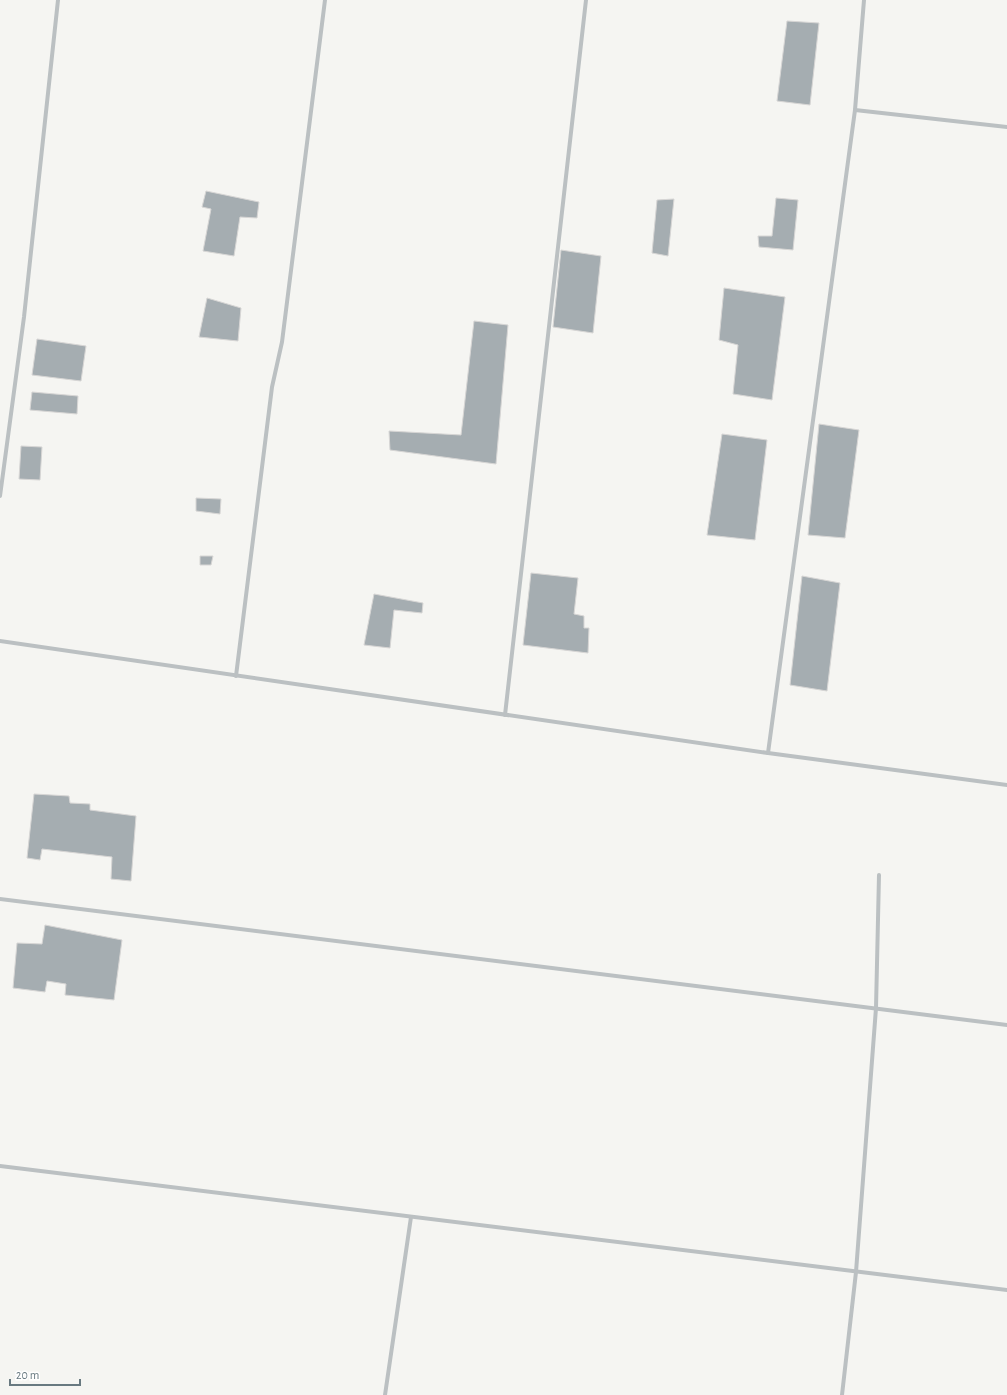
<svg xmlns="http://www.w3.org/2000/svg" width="1007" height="1395" font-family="'Alegreya Sans',sans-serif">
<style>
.building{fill:#a5adb1;stroke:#d7d6d5}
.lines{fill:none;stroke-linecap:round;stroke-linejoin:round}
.minor{stroke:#bbc0c2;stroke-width:4}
</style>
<rect width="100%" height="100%" fill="#f5f5f2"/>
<g class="building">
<polygon points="787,21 819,23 810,105 777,101"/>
<polygon points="206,191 259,202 257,218 240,217 234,256 203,251 211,209 202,207"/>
<polygon points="776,198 798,200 793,250 759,247 758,236 772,236"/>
<polygon points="674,199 668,256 652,253 657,200"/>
<polygon points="561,250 601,256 593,333 553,327"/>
<polygon points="724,288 785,297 772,400 733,394 738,345 719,340"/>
<polygon points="207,298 241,308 238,341 199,337"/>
<polygon points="474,321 508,325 496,464 390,450 389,431 461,435"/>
<polygon points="37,339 86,346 81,381 32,375"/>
<polygon points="32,392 78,396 77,414 30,410"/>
<polygon points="819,424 859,430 845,538 808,535"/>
<polygon points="722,434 767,440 755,540 707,535"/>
<polygon points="21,446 42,447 40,480 19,479"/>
<polygon points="196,498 221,499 220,514 196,511"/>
<polygon points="200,556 213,556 211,565 200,565"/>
<polygon points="531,573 578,578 574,614 584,616 584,628 589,628 588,653 523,645"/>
<polygon points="802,576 840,583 827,691 790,685"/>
<polygon points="374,594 423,603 422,613 394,610 390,648 364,645"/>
<polygon points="34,794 69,796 70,803 90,804 90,810 136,816 131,881 111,879 112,857 42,849 40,860 27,858"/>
<polygon points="45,925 122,940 114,1000 65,995 66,984 47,981 45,992 13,988 17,943 42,944"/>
</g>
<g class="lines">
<g class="minor">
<polyline points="855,110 1007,127"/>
<polyline points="0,496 24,317 58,0"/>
<polyline points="0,641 768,753 1007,785"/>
<polyline points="236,676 272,387 282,342 325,0"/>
<polyline points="505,715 586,0"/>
<polyline points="768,753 855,110 864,0"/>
<polyline points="0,899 1007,1025"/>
<polyline points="0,1166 1007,1290"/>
<polyline points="385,1395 411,1217"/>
<polyline points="842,1395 856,1272 876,1008 879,875"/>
</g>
</g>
<path d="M10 1379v6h70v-6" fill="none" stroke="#687980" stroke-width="2"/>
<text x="16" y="1379" font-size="12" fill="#687980" stroke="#ffffff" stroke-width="3" paint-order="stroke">20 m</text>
</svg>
